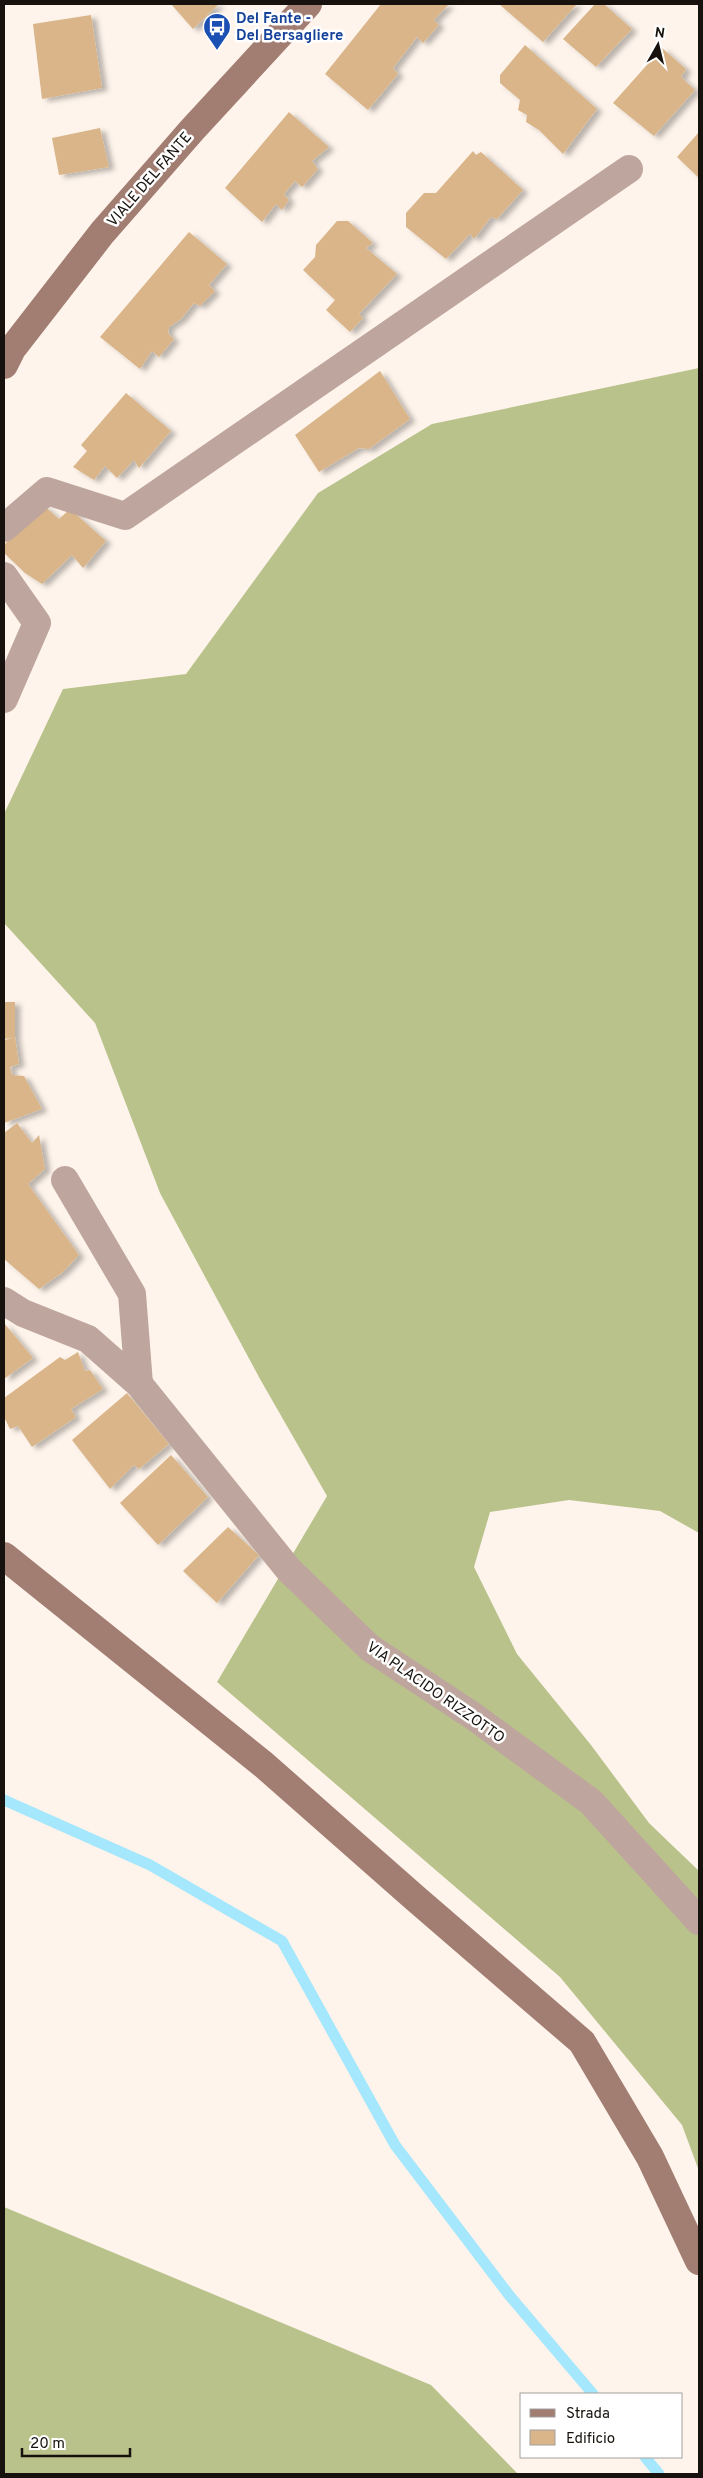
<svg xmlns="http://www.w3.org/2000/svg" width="703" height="2478" font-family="Overpass,sans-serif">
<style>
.forest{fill:#bac28c}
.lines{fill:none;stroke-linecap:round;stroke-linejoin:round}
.stream{stroke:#a5e7fc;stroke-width:11}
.building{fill:#d9b589;filter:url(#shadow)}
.street{stroke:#bea59d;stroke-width:28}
.secondary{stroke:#a27d72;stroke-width:28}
.labels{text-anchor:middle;stroke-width:5;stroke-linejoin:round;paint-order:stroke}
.transit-label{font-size:15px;font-weight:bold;fill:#164399;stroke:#fff;text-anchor:start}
.street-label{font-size:15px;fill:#17120d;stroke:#fff}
</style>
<defs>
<filter id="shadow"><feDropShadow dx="5.5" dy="3" stdDeviation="2.5" flood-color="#0004"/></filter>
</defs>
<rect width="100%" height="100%" fill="#fef4eb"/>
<g class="forest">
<polygon points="699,368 699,1533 660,1511 569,1500 490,1512 474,1567 517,1654 591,1745 649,1823 699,1871 699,2171 682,2125 560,1977 217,1682 327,1496 260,1379 160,1193 95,1023 4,923 4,814 63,689 186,674 318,493 432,424"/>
<polygon points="4,2207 431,2385 518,2474 4,2474"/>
</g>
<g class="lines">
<g class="stream">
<polyline points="4,1800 150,1865 282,1941 395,2145 509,2295 593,2394"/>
<polyline points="645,2457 659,2474"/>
</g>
</g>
<g class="building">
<polygon points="171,4 219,4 193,29"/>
<polygon points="381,4 449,4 434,20 439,25 423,43 417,37 393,68 398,74 368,110 325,74"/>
<polygon points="499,4 577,4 543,42"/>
<polygon points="595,4 604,4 632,29 596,67 563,39"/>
<polygon points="91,15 102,88 42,99 33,24"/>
<polygon points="525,45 597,109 563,154 539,130 526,122 527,115 518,110 520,100 500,83 500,75"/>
<polygon points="662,48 686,69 681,77 695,90 654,136 613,103"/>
<polygon points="289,112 329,147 312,161 318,169 302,187 295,181 284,194 289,200 282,210 276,204 262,222 225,188"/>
<polygon points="100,128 109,167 59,175 52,138"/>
<polygon points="699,132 699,178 677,157"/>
<polygon points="473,151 476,155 481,152 523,190 497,219 491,217 474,239 470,234 446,259 406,227 406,213 424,193 436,193"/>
<polygon points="337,221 348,221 373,243 366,248 397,274 359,314 363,318 350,332 326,310 335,300 303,270 315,257 316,245"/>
<polygon points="189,232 227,264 209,285 215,291 200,306 194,303 181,319 169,327 168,333 174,339 159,357 152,351 140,369 100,337"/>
<polygon points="380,371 410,419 369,449 359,448 319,472 295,435"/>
<polygon points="126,393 171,431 139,468 134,460 117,478 105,466 94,480 73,467 87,451 81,445"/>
<polygon points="43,505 59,519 70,509 106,541 83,568 72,555 42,584 25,573 4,553 4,545"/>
<polygon points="4,1002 15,1002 15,1037 19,1064 10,1067 12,1075 24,1076 42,1109 4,1123 4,1040 13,1038 4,1039"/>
<polygon points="17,1123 32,1143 39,1135 45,1169 28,1184 79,1255 63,1272 39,1289 4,1259 4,1133"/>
<polygon points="4,1323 33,1358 4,1379"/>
<polygon points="78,1352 85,1371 90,1370 103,1389 71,1409 76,1417 32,1447 18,1426 10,1429 4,1417 4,1398 60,1357 65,1360"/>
<polygon points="127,1393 169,1444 139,1469 134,1465 110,1489 72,1440"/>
<polygon points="171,1455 208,1497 158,1545 120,1503"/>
<polygon points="228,1527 259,1555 217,1603 183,1571"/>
</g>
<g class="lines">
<g class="street">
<polyline points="4,528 47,491 125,516 629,169"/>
<polyline points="4,576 37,623 4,699"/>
<polyline points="65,1180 132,1294 139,1384"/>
<polyline points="4,1301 23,1313 88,1339 139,1384 289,1570 370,1648 473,1716 591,1802 699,1921"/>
</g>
<g class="secondary">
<polyline points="4,365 12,349 102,233 192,130 308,4"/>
<polyline points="4,1556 264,1765 415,1898 582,2042 650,2157 699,2261"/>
</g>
</g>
<defs>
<symbol id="bus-pin" viewBox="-11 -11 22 30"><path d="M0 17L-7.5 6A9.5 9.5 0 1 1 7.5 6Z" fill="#1a4fb4" stroke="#fff"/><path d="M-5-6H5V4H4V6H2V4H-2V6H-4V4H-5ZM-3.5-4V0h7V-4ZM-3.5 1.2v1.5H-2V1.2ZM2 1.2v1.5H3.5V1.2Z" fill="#fff"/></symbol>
</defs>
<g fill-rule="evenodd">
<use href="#bus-pin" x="201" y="11" width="32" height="43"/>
</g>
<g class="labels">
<g class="transit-label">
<text x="236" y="23">Del Fante -<tspan x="236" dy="17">Del Bersagliere</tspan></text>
</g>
<g class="street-label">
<text transform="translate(149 179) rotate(-49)" y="5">VIALE DEL FANTE</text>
<text transform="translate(436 1692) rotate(35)" y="5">VIA PLACIDO RIZZOTTO</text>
</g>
</g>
<rect width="703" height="2478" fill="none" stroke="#17120d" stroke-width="10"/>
<rect x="520" y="2393" width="162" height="65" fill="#ffffff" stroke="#a2a09e"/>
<rect x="530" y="2409" width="25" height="8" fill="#a27d72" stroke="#a2a09e"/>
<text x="566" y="2418" font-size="15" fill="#17120d">Strada</text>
<rect x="530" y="2430" width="25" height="15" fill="#d9b589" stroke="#a2a09e"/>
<text x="566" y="2443" font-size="15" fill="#17120d">Edificio</text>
<g transform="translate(658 45) rotate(8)" stroke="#ffffff" stroke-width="4" paint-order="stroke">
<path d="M0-4L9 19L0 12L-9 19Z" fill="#17120d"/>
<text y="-8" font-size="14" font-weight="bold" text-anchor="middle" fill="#17120d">N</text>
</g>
<path d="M22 2448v8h108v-8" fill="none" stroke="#17120d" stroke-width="2.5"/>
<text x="30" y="2448" font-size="15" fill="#17120d" stroke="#ffffff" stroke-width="4" paint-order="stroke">20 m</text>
</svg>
